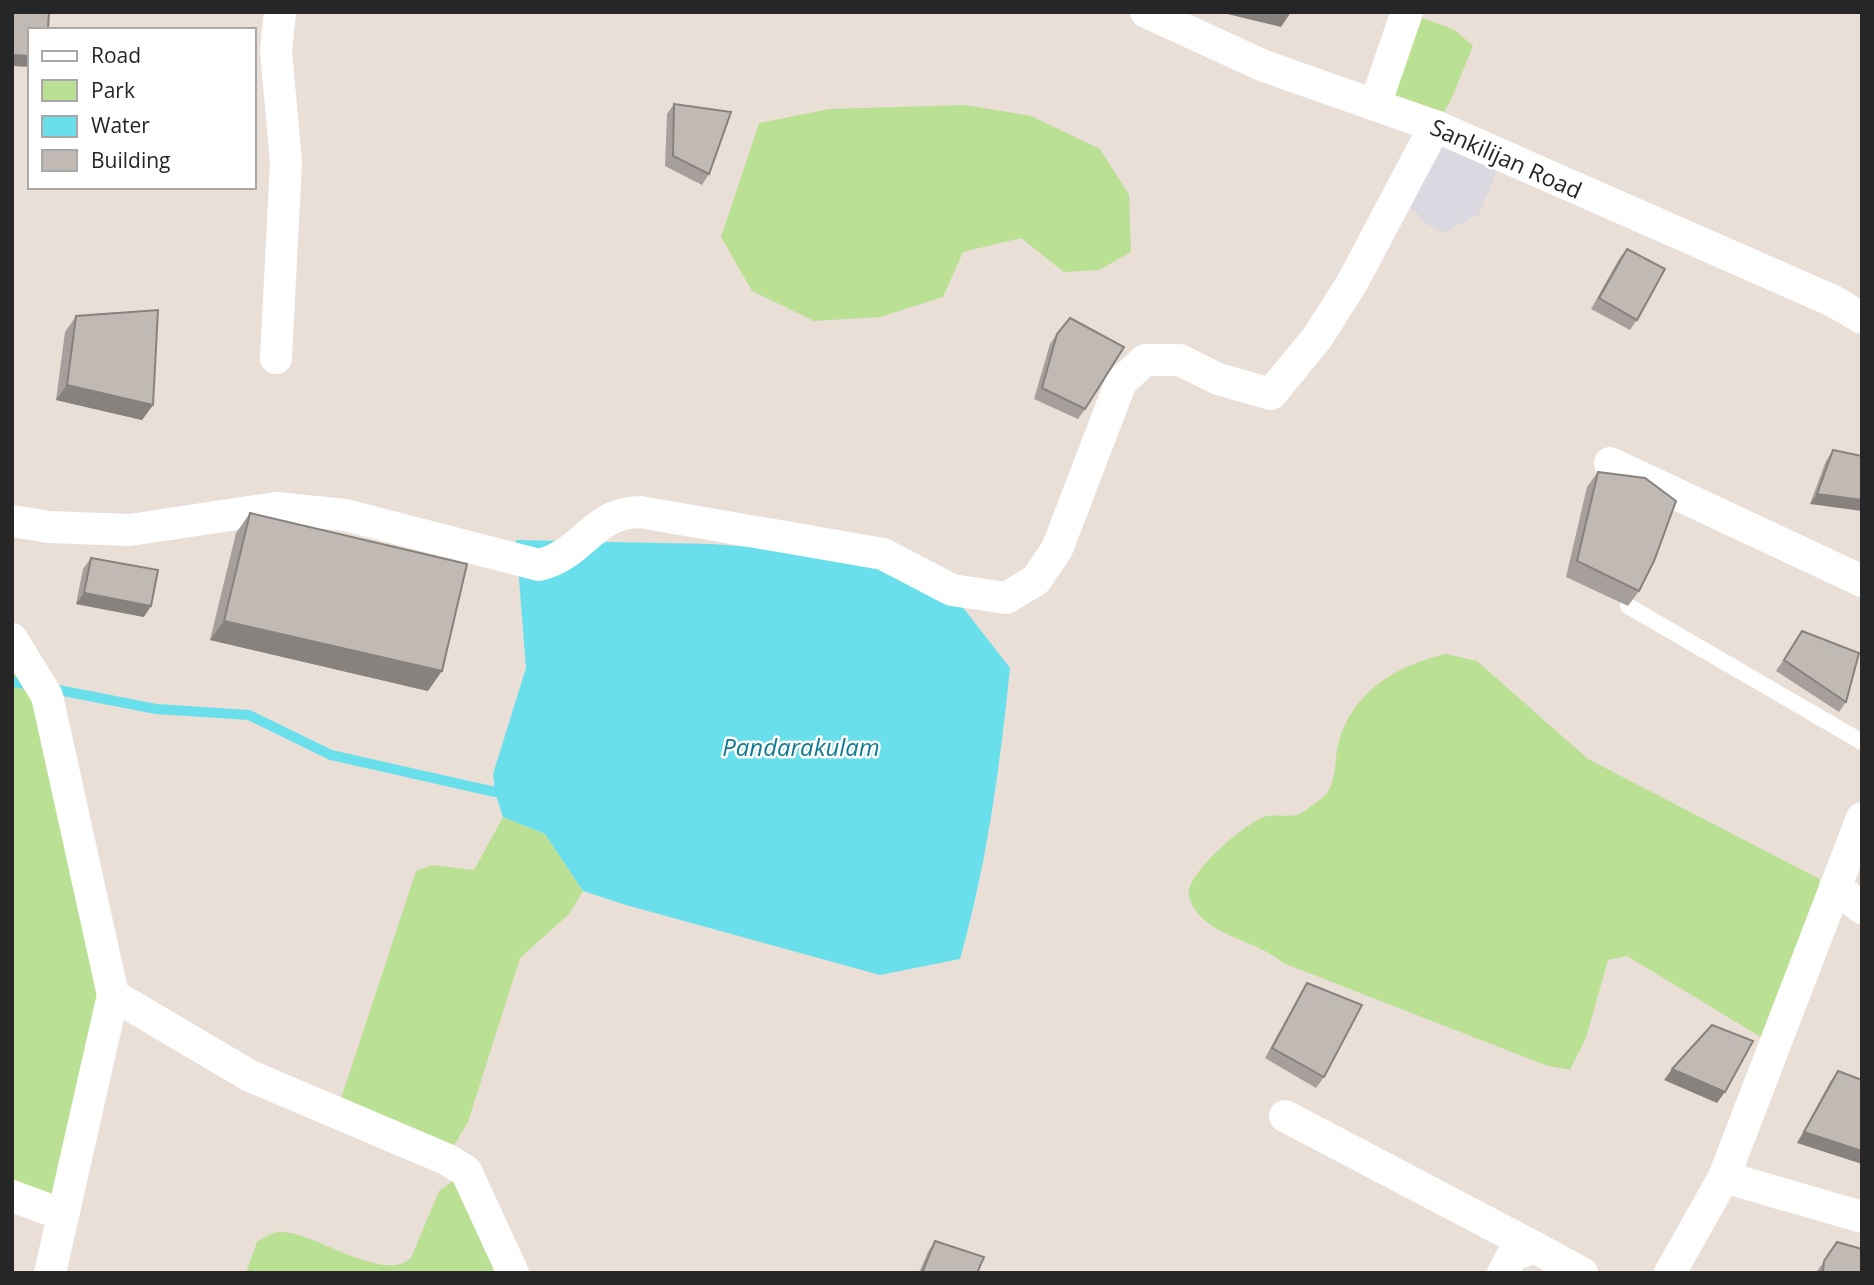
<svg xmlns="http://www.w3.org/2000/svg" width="1874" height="1285" font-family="'Open Sans',sans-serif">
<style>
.industrial{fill:#dad9e1}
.green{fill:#bae094}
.water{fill:#6adfec}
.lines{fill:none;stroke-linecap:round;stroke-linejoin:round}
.stream{stroke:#6adfec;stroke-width:10}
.service{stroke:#fff;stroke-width:16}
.minor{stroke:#fff;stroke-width:32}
.wall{fill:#a69f9b}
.shaded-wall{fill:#87827e}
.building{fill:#c1b9b4;stroke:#87827e;stroke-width:2}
.labels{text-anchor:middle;stroke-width:5;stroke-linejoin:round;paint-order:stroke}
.street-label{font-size:23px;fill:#262626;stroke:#fff}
.water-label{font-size:24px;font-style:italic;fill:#0f7a92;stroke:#fff}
</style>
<rect width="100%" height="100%" fill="#e9dfd7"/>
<polygon class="industrial" points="1435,126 1498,168 1479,214 1443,233 1427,224 1412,208 1402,205"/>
<g class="green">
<polygon points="1407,12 1455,30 1473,46 1450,102 1435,126 1375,105"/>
<polygon points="965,105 1031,116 1100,149 1129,195 1131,252 1099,270 1064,272 1021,238 963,252 943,297 880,317 814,321 752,291 721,237 759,123 829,109"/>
<polygon points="12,639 47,696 112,995 61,1214 12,1196"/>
<path d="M1446,654L1477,661L1588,759L1835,887L1774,1045L1627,956L1608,960L1586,1038L1570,1070L1545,1065L1283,963C1257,939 1200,936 1189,897C1183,875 1247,821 1267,816C1277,814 1289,818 1299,814C1306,811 1314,804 1321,799C1337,788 1334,761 1338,745C1351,692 1397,665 1446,654Z"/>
<polygon points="503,817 545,834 583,891 569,914 520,958 468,1122 446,1159 341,1099 416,871 432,865 474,870"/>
<path d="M466,1171L513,1273H246L257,1242C263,1238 270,1234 277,1232C308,1227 382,1285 411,1258L439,1191Z"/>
</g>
<path class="water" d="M516,540L711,544L926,560L1010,668C1000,766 987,864 960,959L880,975L626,905L583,891L545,834L503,817L495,792L493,774L526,668Z"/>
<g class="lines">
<g class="stream">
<polyline points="12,682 32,685"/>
<polyline points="48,688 156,709 249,715 331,755 495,792"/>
</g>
<polyline class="service" points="1628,606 1862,742"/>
<g class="minor">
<polyline points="1146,12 1264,66 1435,126 1833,301 1862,318"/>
<polyline points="1375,105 1407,12"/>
<polyline points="276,358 286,162 276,51 280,12"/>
<polyline points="1610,463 1862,581"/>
<path d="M12,521L49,527L130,530L276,508L345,515L539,565C583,555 593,512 640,512L883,554L952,590L1006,598L1036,580L1057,549L1121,382L1145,360H1180L1218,379L1271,394L1317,338L1352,283L1435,126"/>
<polyline points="12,639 47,696 113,995 250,1076 446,1159 466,1171 513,1273"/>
<polyline points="1835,887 1862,908"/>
<polyline points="1285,1116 1534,1247"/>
<polyline points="1724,1177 1862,1217"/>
<polyline points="12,1196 61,1214"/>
<polyline points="50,1273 113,995"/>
<polyline points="1503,1273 1512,1256 1534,1247 1582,1273"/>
<polyline points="1670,1273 1724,1177 1862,818"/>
</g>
</g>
<g class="wall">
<polygon points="674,104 709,174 702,185 665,166 667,114"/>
<polygon points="1627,249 1637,320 1630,330 1591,309 1619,259"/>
<polygon points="76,316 153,405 142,420 56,400 65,332"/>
<polygon points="1057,334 1085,409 1078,419 1034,399 1050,344"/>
<polygon points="1833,450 1862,456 1810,504 1826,461"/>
<polygon points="1598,472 1639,591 1628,606 1566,577 1587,487"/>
<polygon points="250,513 428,691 210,640 236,533"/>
<polygon points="91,558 144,617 76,604 83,569"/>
<polygon points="1802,631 1846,702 1839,712 1776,671"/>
<polygon points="1307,983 1324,1077 1316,1088 1265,1058 1300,994"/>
<polygon points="1838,1071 1862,1080 1797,1143 1830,1082"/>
<polygon points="935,1241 977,1273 919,1273 928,1252"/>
<polygon points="1837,1242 1862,1273 1816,1273"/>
</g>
<g class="shaded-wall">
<polygon points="1219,12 1291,12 1281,27"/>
<polygon points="12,55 30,56 30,67 12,66"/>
<polygon points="67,385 153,405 142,420 56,400"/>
<polygon points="1817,494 1862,500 1862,511 1810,504"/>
<polygon points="84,593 151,606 144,617 76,604"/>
<polygon points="224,621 442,671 428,691 210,640"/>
<polygon points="1672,1069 1725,1092 1717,1103 1664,1080"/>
<polygon points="1804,1132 1862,1151 1862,1164 1797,1143"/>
</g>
<g class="building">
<polygon points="12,12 49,12 48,30 30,30 30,56 12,55"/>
<polygon points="674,104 731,112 709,174 673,156"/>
<polygon points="1627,249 1665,269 1637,320 1599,298"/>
<polygon points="158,310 153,405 67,385 76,316"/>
<polygon points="1070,318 1124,347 1085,409 1042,388 1057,334"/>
<polygon points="1833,450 1862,456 1862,500 1817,494"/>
<polygon points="1598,472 1645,478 1676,501 1654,561 1639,591 1577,561"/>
<polygon points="250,513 467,564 442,671 224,621"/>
<polygon points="91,558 158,570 151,606 84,593"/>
<polygon points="1802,631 1859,653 1846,702 1784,660"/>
<polygon points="1307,983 1362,1005 1324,1077 1272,1048"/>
<polygon points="1712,1025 1753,1041 1725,1092 1672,1069"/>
<polygon points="1838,1071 1862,1080 1862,1151 1804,1132"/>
<polygon points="935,1241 984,1257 977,1273 922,1273"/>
<polygon points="1837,1242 1862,1249 1862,1273 1823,1273 1824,1261"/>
</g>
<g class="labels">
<g class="street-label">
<text transform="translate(1506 159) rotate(24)" y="8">Sankilijan Road</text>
</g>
<g class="water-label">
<text x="801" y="756">Pandarakulam</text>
</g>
</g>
<rect width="1874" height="1285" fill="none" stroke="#262626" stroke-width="28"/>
<rect x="28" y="28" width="228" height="161" fill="#ffffff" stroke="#a8a8a8" stroke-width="2"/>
<rect x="42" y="51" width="35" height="10" fill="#ffffff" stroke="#a8a8a8" stroke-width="2"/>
<text x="91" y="63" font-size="21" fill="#262626">Road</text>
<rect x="42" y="80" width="35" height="21" fill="#bae094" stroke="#a8a8a8" stroke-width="2"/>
<text x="91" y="98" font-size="21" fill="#262626">Park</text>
<rect x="42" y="116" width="35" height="21" fill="#6adfec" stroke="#a8a8a8" stroke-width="2"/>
<text x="91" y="133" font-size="21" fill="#262626">Water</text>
<rect x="42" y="150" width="35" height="21" fill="#c1b9b4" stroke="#a8a8a8" stroke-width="2"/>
<text x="91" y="168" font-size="21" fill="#262626">Building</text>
</svg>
